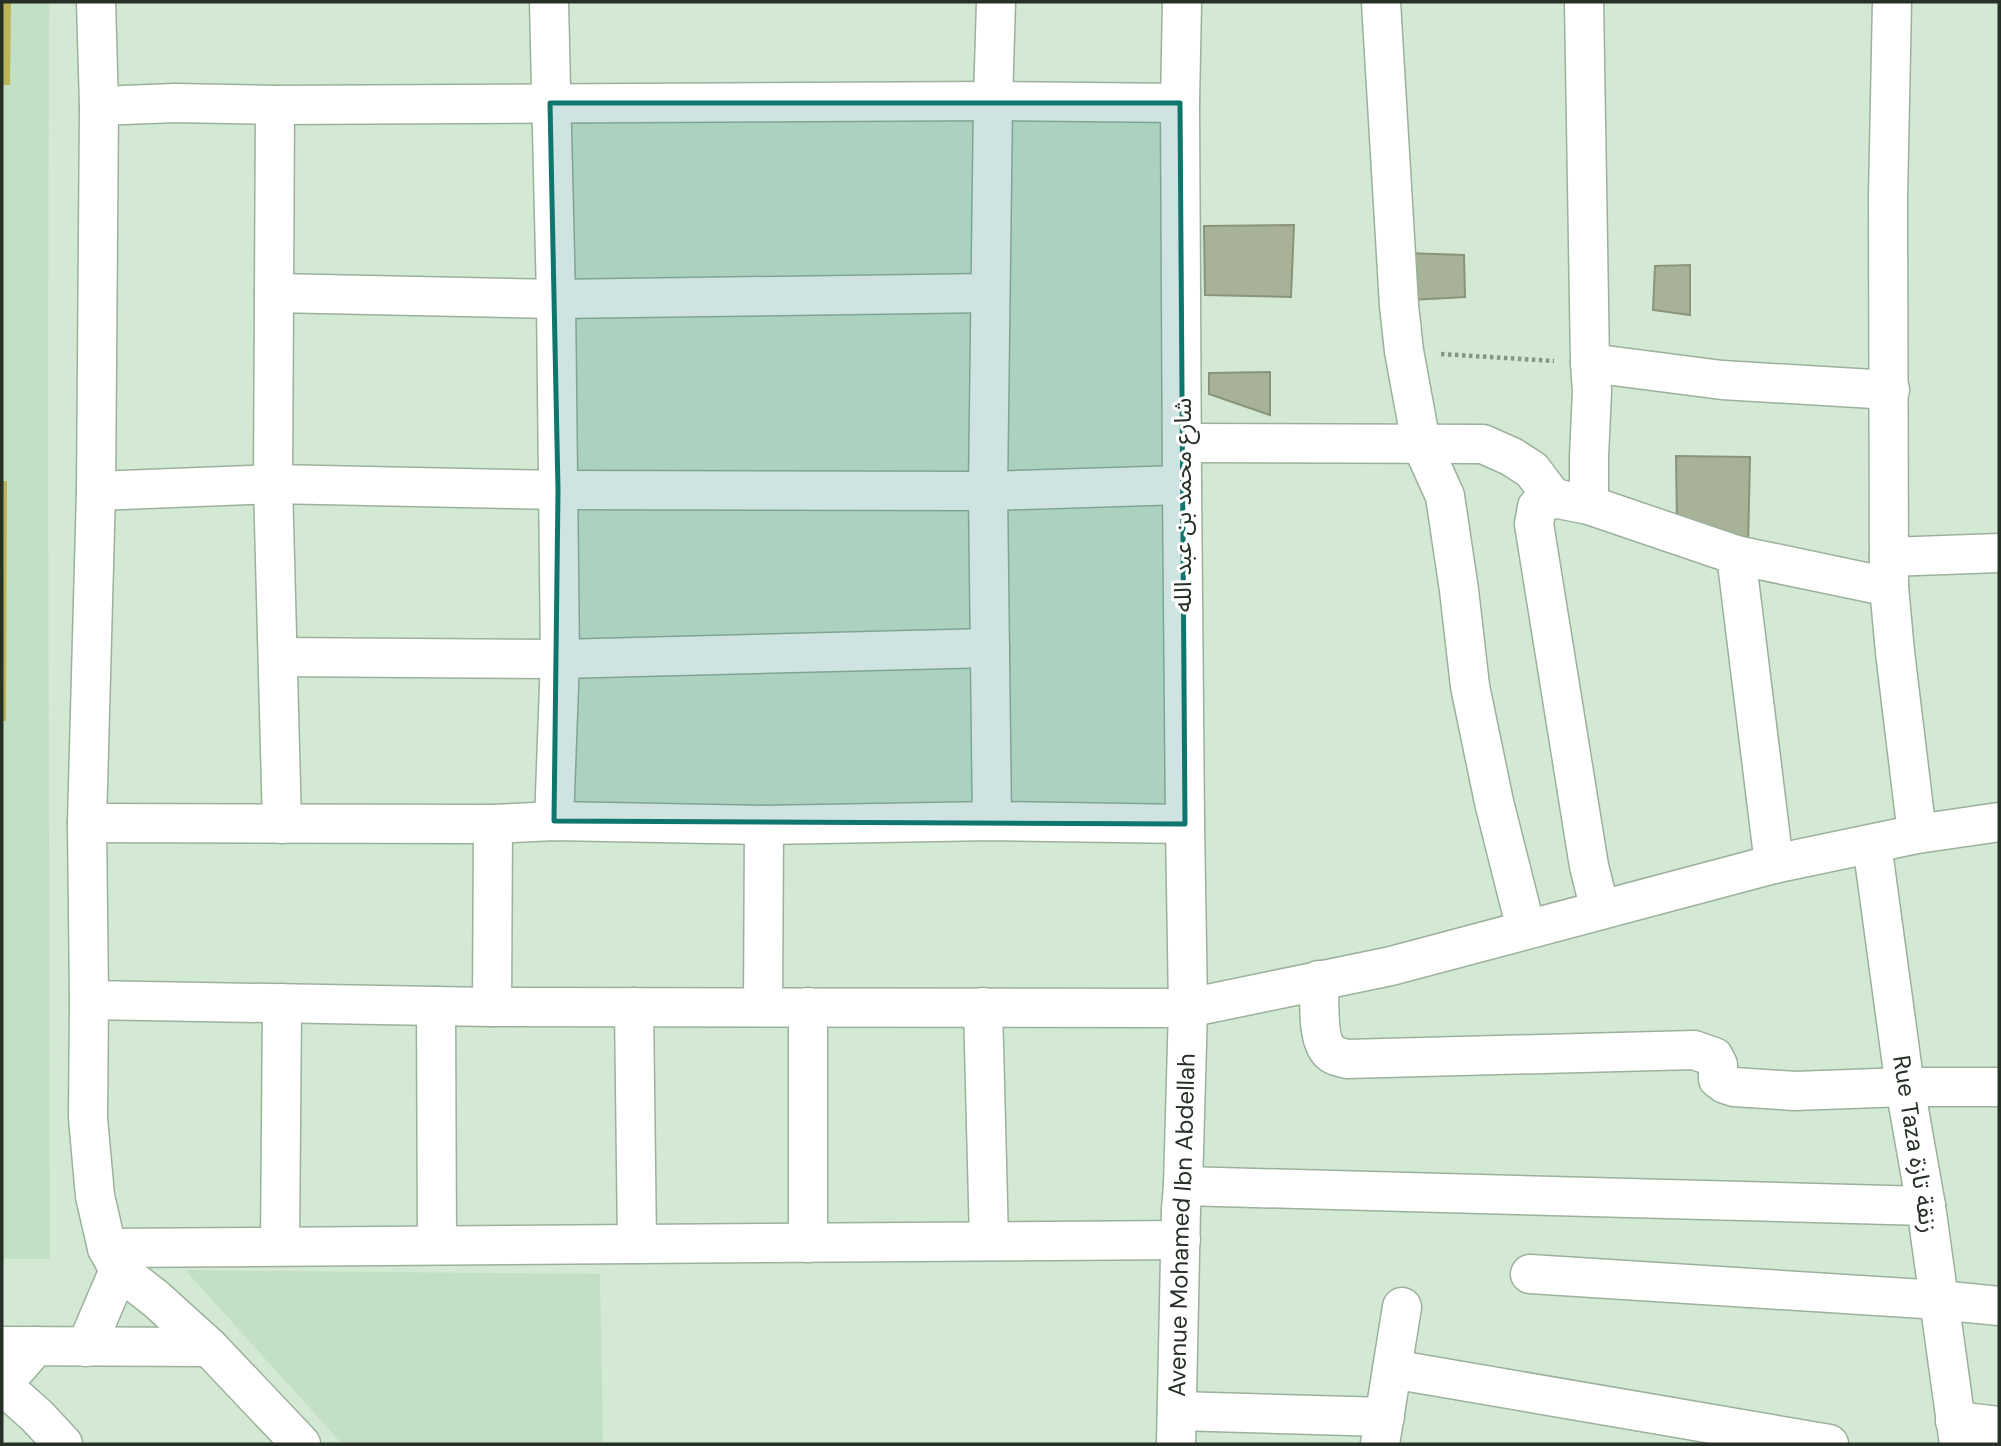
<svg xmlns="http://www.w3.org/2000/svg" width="2001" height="1446" font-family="'DM Sans','Noto Sans Arabic',sans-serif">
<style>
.built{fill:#c4e0c4}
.green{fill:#bcb55c}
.building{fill:#a7b298;stroke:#8a947a;stroke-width:2}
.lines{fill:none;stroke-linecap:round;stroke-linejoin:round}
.minor-casing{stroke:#9cb19b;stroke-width:41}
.path{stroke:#869686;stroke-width:4.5;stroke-dasharray:3.5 3.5;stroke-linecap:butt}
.minor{stroke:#fff;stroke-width:38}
.marked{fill:#0f766e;fill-opacity:0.2;stroke:#0f766e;stroke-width:5;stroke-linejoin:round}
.labels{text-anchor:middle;stroke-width:6;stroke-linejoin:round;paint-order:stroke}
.street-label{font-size:24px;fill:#273027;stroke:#fff}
</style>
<rect width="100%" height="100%" fill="#d3e9d3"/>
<g class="built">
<polygon points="2,2 49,2 48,418 50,1259 2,1259"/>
<polygon points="185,1270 600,1274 603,1444 342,1444"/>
</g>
<g class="green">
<polygon points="2,2 11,2 10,85 2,85"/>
<polygon points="2,481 7,481 6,721 2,721"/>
</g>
<g class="building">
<polygon points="1294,225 1291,297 1205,295 1204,226"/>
<polygon points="1406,253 1464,255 1465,297 1411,300"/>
<polygon points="1690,265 1690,315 1653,310 1655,266"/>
<polygon points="1270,372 1270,415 1209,394 1209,373"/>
<polygon points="1676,456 1750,457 1748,547 1677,527"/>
</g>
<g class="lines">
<defs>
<g id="minor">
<polyline points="96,2 99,106 96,491 87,823 89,1000 88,1118 95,1196 107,1248 119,1270 156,1299 209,1347 301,1444"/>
<polyline points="549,2 556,299 560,659 554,821"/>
<polyline points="1381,2 1399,305 1404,351 1421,443 1445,496 1459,590 1470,686 1494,802 1526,929"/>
<polyline points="1584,2 1590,363 1592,391 1589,457 1589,505"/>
<polyline points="1892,2 1888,198 1889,587 1895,652 1917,834"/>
<polyline points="275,105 273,484 282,824"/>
<polyline points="99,106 175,103 275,105 993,101 1180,103"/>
<polyline points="274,293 556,299 990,293"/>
<polyline points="1590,363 1722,380 1890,390"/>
<polyline points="1183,443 1483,444 1512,457 1532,470 1553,498"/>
<polyline points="96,491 273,484 558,490 988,491 1182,485"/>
<polyline points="1736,555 1774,864"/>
<polyline points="1889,557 1999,553"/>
<polyline points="278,657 560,659 990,648"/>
<polyline points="992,821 988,491 993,101 996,2"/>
<polyline points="87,823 493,824 554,821 764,825 992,821 1185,824"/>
<polyline points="1872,844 1905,1087 1926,1206 1959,1444"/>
<polyline points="1600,910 1589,866 1534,524 1537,507 1553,498 1589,505 1736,555 1889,587"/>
<path d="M1319,980C1320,999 1316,1041 1331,1053C1335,1057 1342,1057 1347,1059L1694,1050L1714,1057L1718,1065V1079L1725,1084L1734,1087L1795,1091L1905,1087H1999"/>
<polyline points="89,1000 492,1007 1188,1008 1391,966 1774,864 1917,834 1999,822"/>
<polyline points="436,1006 437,1245"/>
<polyline points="492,1007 493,824"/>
<polyline points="634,1007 637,1244"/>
<polyline points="763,1007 764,825"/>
<polyline points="983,1007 989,1241"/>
<polyline points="1183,1186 1926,1206"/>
<polyline points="808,1243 808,1007"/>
<polyline points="280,1246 282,1003"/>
<polyline points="107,1248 1181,1240"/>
<polyline points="1530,1274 1939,1300 1999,1306"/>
<polyline points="2,1346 209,1347"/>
<polyline points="36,1346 2,1385 37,1416 63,1444"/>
<polyline points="86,1347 119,1270"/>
<polyline points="1392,1369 1829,1444"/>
<polyline points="1177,1411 1385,1417"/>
<polyline points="1955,1421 1999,1426"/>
<path id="s1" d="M1176,1444L1181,1209L1183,1186L1188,1008L1185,824L1182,485L1180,103L1182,2"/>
<polyline points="1380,1444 1402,1307"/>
</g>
</defs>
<use href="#minor" class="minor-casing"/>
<polyline class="path" points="1441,354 1554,361"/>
<use href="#minor" class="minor"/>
</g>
<path class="marked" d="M550,103H1180L1185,824L554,821L558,490Z"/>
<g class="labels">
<g class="street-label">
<text transform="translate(1183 505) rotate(-90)" y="8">شارع محمد بن عبد الله</text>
<text transform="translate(1915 1144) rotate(81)" y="8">Rue Taza زنقة تازة</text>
<text dy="8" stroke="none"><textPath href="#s1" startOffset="219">Avenue Mohamed Ibn Abdellah</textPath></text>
</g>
</g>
<rect width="2001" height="1446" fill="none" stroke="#273027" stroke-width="7"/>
</svg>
